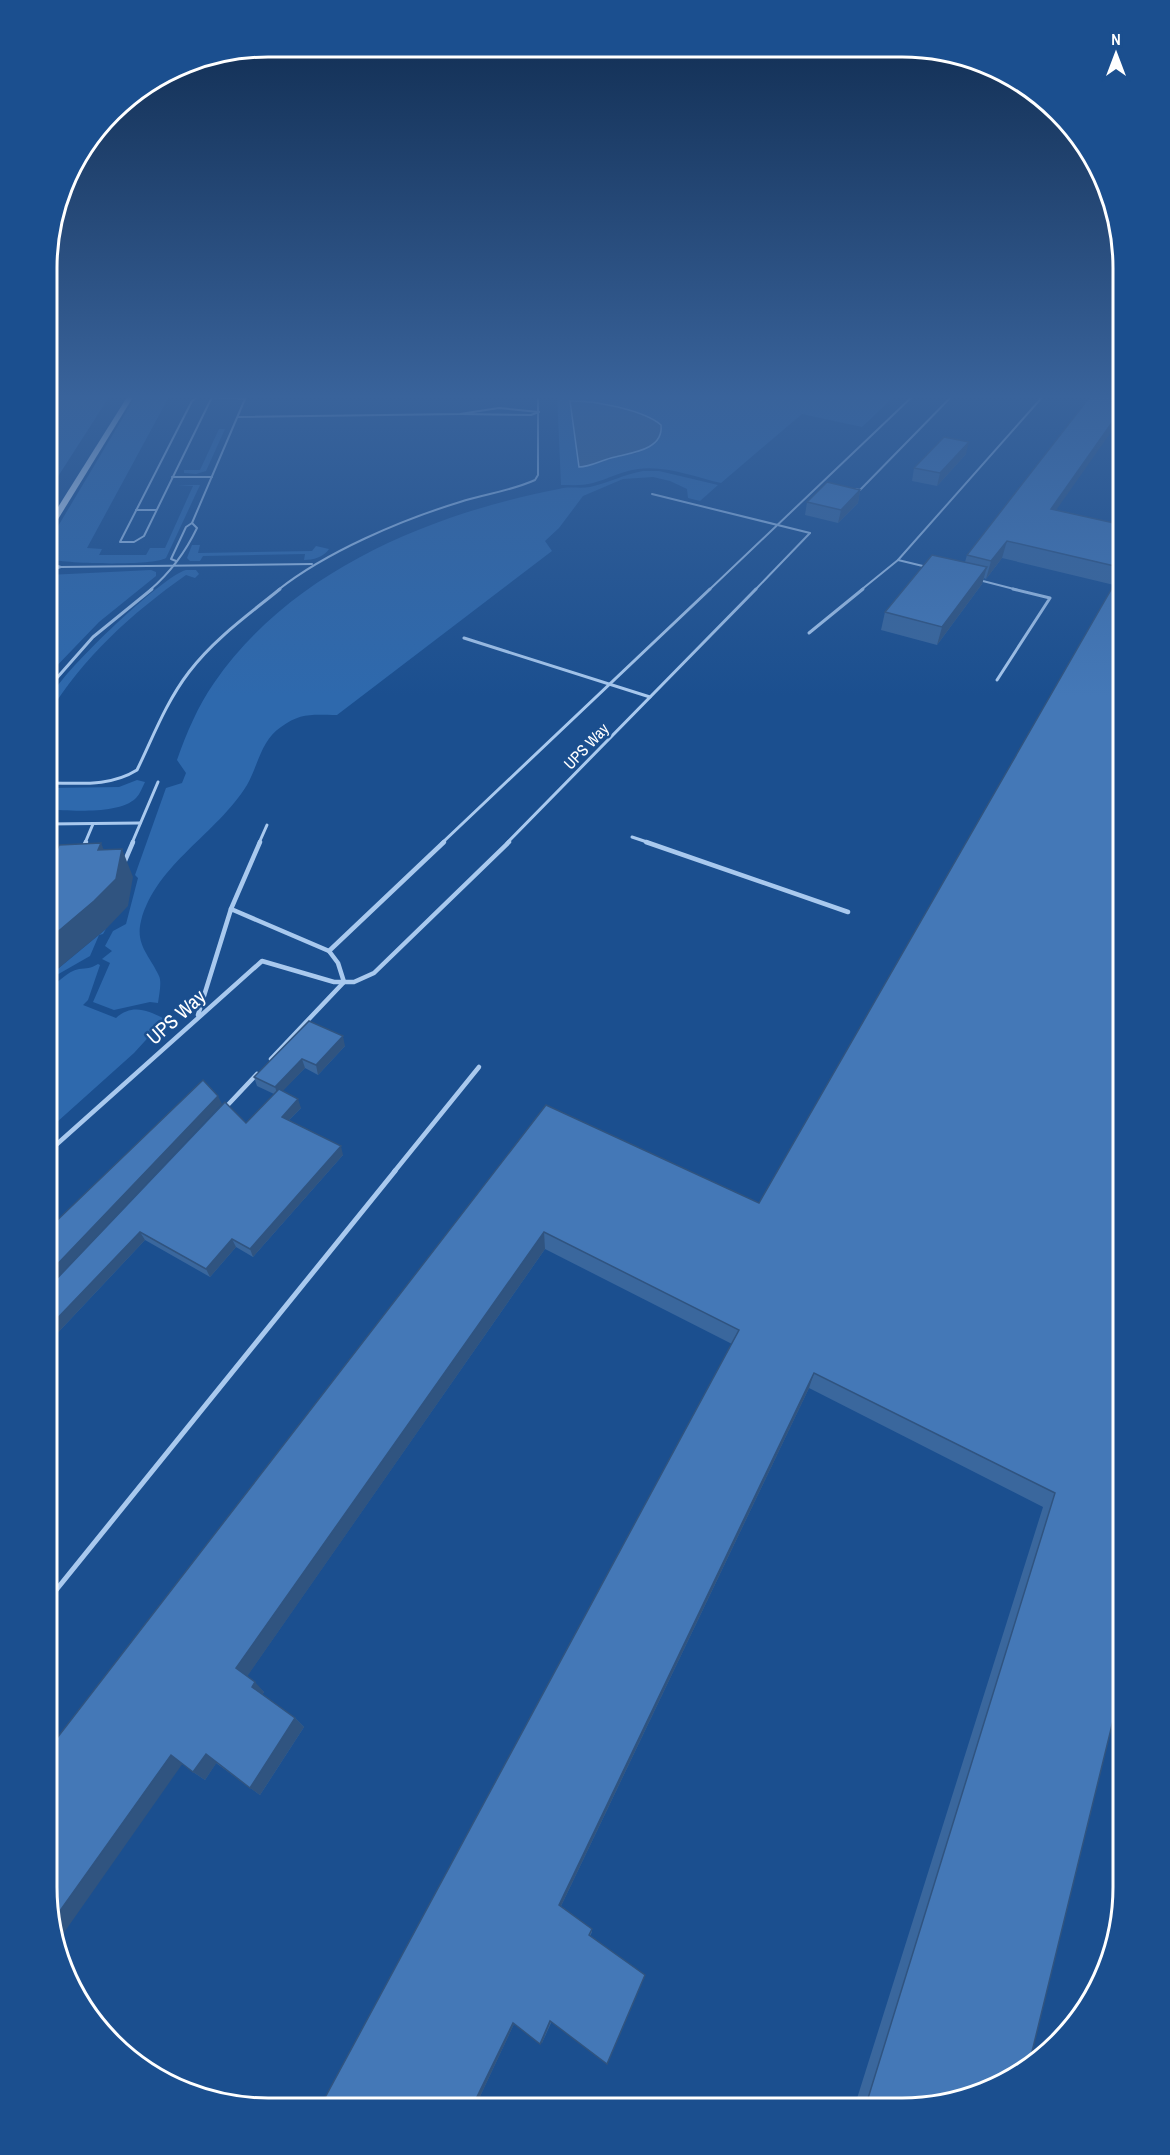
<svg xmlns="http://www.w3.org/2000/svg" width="1170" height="2155" font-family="'Archivo Narrow',sans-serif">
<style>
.green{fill:#2e69ad;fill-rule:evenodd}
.water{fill:#3c6290;stroke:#9cc4f0;stroke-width:1.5}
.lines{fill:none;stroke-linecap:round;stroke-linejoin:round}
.service-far4{stroke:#a9c9ee;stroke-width:2}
.service-far3{stroke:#a9c9ee;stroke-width:3}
.service-far2{stroke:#a9c9ee;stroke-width:4.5}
.service-far1{stroke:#a9c9ee;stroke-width:5}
.service{stroke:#a9c9ee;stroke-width:8}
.secondary{fill:#d6e6fa;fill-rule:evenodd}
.wall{fill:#3a679d}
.shaded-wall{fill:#305480}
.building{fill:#4478b7;stroke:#305480;stroke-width:1.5}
.labels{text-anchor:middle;stroke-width:5;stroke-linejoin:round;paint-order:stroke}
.far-street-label{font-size:16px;fill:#fff;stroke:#1b4f8f}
.street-label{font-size:20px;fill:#fff;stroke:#1b4f8f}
.rim{fill:none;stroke:#fff;stroke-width:3}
</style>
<rect width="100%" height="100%" fill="#1b4f8f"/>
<g class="green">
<polygon points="48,394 111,394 48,492"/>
<path d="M137,394H248L170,395L87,548L102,549L99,555H146L150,548H165L193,486L177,485H200L166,558C153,566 66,564 50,559L48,557V543Z"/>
<path d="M557,394H897L862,427L802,414L721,483C695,477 665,465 638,469C622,471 608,479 593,483C583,486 571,485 561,485ZM570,401L621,408L656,421L637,453L616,457L589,466Z"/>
<polygon points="219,429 225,429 206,471 196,474 184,473 184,470 200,470"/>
<path d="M643,471H659L718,485L700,501L688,498L687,489L670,481L653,477L623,479L583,496L559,528L545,541L552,551L337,715C314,715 301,712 281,727C261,740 258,766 247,785C217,834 156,864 141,921C135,945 150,956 159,976C162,982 159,995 158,1003L150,1002L114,1010L93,1002L110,963L102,959L112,951L105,946L113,931L126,924L138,878L135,875L166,788L182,783L186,773L177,760C186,734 198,706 214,683C291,571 430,514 559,489C569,486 580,489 590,487C608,483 625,474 643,471Z"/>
<path d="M192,545H200L198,553L312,551L316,546L329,549C324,557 313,560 304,560L305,554L203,556L200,561H190L187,558Z"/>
<polygon points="151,570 156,572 156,576 99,622 48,675 48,575"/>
<path d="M186,570H196L199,574L195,578L186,575C132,613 82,658 48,715C48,711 47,705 48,701C57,676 162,576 186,570Z"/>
<path d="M137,780L145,782C142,788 140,794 136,798C119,815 71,810 48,810V788L119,787Z"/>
<polygon points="106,929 103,934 99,935 90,956 48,980 48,977"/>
<path d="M98,964L100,965L88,1000L83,1005L116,1018C133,1003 148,1011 165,1019L134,1053L47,1131L48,989C57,984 67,971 79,969C87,968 90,969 98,964Z"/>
</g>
<path class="water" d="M570,401C593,400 644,410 661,425C664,451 628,453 611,458C600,461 590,467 579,467Z"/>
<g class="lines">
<g class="service-far4">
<polygon points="197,397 212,397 144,536 134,542 120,542 192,401"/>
<polyline points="461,414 531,415 539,412"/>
<polyline points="238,417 460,414 499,408 539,412"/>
<polyline points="172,477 212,477"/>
<polyline points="855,489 860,490 954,394"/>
<polyline points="652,494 810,533"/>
<polyline points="136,510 156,510"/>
<polyline points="898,560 927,567"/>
<polyline points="176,561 171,559 186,527 192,523 245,399 212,397"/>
<polyline points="48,563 61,567"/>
<polyline points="48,571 61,567 312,564"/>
<polyline points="979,580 1018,590"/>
<path d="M150,590C171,572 185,553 197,528L192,523"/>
<path d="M278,590C326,552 401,520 460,502C485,494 511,491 535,480L538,475V394"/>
<polyline points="709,590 915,394"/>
<polyline points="755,590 810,533"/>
<polyline points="861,590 898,560 1045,394"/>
</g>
<g class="service-far3">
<polyline points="809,633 863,589"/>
<polyline points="464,638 650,697"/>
<polyline points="997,680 1050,598 1013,589"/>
<polyline points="48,688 93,637 152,589"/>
<path d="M48,783C79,783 110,787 137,770C153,737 166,702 189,672C214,639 248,615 280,589"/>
<polyline points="48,824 140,823"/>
<polyline points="632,837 650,843"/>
<polyline points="85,843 93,824"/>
<polyline points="132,843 158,782"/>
<polyline points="259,843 267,825"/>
<polyline points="442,843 710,589"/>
<polyline points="507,843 756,589"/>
</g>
<g class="service-far2">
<polyline points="646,842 848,912"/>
<polyline points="83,849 86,842"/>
<polyline points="124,863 133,842"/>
<polyline points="231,909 260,842"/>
<polyline points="329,951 444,842"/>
<polyline points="198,1015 231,909 329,951 338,963 344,982"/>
<polyline points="271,1059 344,982"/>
<polyline points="224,1109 257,1074"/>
<polyline points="47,1153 262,961 334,982 354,982 374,973 509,842"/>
<polyline points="394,1172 479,1067"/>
</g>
<polyline class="service-far1" points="48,1600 395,1171"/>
<polyline class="service" points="47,1601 49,1599"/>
<polygon class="secondary" points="129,394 135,394 52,529 48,531 48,523"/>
</g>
<g class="wall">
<polygon points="966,454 937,486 912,481 914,468"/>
<polygon points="860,490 858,503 838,523 805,515 807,502"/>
<polygon points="1056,511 1123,525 1123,1680 902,2109 854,2108 1043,1507 809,1388 561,1906 592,1929 592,1932 542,2043 514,2024 475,2107 320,2107 732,1344 545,1249 247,1676 264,1692 262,1695 295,1718 304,1727 260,1795 216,1763 205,1780 193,1772 546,1105 759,1203 1114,585 1002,558 986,579 984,578 982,584 937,645 881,630 885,612 965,562 967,555"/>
<polygon points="309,1021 345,1046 318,1075 305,1068 282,1091 301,1108 289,1120 343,1155 253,1257 236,1247 210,1277 145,1240 50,1341 47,1337 47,1289 246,1123 274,1094 257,1086 254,1077"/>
</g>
<g class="shaded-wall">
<polygon points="1123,407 1123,415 1045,526 1051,509"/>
<polygon points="969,442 966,454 937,486 940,473"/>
<polygon points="860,490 858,503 838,523 841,510"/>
<polygon points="1007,541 1002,558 986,579 991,561"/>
<polygon points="987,567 982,584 937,645 942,627"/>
<polygon points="101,843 112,870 98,850"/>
<polygon points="122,849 133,877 128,906 106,929 48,977 48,940"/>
<polygon points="343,1036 345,1046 318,1075 316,1065"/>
<polygon points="302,1059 305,1068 278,1096 275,1087"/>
<polygon points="218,1096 222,1104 47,1289 47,1275"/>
<polygon points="298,1099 301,1108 284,1125 282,1117"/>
<polygon points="341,1146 343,1155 253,1257 250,1249"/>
<polygon points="140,1232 145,1240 50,1341 47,1337 47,1329"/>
<polygon points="544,1232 545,1249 246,1678 236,1668"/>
<polygon points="232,1239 236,1247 210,1277 206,1269"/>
<polygon points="814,1373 809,1388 560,1908 559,1905"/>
<polygon points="255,1682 264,1692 261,1696 252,1687"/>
<polygon points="295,1718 304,1727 260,1795 250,1788"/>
<polygon points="206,1754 217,1762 205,1780 193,1772"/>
<polygon points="171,1755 183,1763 56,1944 52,1922"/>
<polygon points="550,2021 551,2021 542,2043 540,2044"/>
<polygon points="515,2022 475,2107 472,2107 513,2023"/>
</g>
<g class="building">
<polygon points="1092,394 1123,394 1123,407 1051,509 1123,525 1123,568 1007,541 991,561 967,555"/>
<polygon points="944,437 969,442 940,473 914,468"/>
<polygon points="827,482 860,490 841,510 807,502"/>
<polygon points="932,555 987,567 942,627 885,612"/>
<polygon points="1123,569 1123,1680 1028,2068 1025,2071 973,2097 902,2109 865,2108 1055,1493 814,1373 559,1905 592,1929 589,1935 645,1975 607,2064 550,2021 540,2044 513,2023 472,2107 320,2107 739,1330 544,1232 236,1668 255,1682 252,1687 295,1718 250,1788 206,1754 193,1772 171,1755 52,1922 46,1887 47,1751 546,1105 759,1203"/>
<polygon points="101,843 98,850 122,849 116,879 94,901 48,940 48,851 57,850 59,845"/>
<polygon points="309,1021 343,1036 316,1065 302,1059 275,1087 254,1077"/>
<polygon points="203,1080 218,1096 47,1275 47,1230"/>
<polygon points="279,1089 298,1099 282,1117 341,1146 250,1249 232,1239 206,1269 140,1232 47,1329 47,1289 225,1102 246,1123"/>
</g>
<linearGradient id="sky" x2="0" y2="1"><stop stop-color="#0f2b4f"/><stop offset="0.57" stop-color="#39639b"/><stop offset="1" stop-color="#39639b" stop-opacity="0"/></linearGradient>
<rect width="1170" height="696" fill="url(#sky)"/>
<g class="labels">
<g class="far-street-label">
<text transform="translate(586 746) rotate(-46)" y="6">UPS Way</text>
</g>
<g class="street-label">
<text transform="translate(176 1017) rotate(-42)" y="7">UPS Way</text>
</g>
</g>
<path d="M0 0H1170V2155H0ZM268 57H902A211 211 0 0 1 1113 268V1887A211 211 0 0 1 902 2098H268A211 211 0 0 1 57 1887V268A211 211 0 0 1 268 57Z" fill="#1b4f8f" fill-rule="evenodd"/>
<path class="rim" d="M268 57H902A211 211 0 0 1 1113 268V1887A211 211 0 0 1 902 2098H268A211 211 0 0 1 57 1887V268A211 211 0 0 1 268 57Z"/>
<g transform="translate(1116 54)" stroke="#1b4f8f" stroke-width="4.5" paint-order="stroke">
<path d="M0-4.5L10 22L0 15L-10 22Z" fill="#ffffff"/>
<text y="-9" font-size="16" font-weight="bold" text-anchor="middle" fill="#ffffff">N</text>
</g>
</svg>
